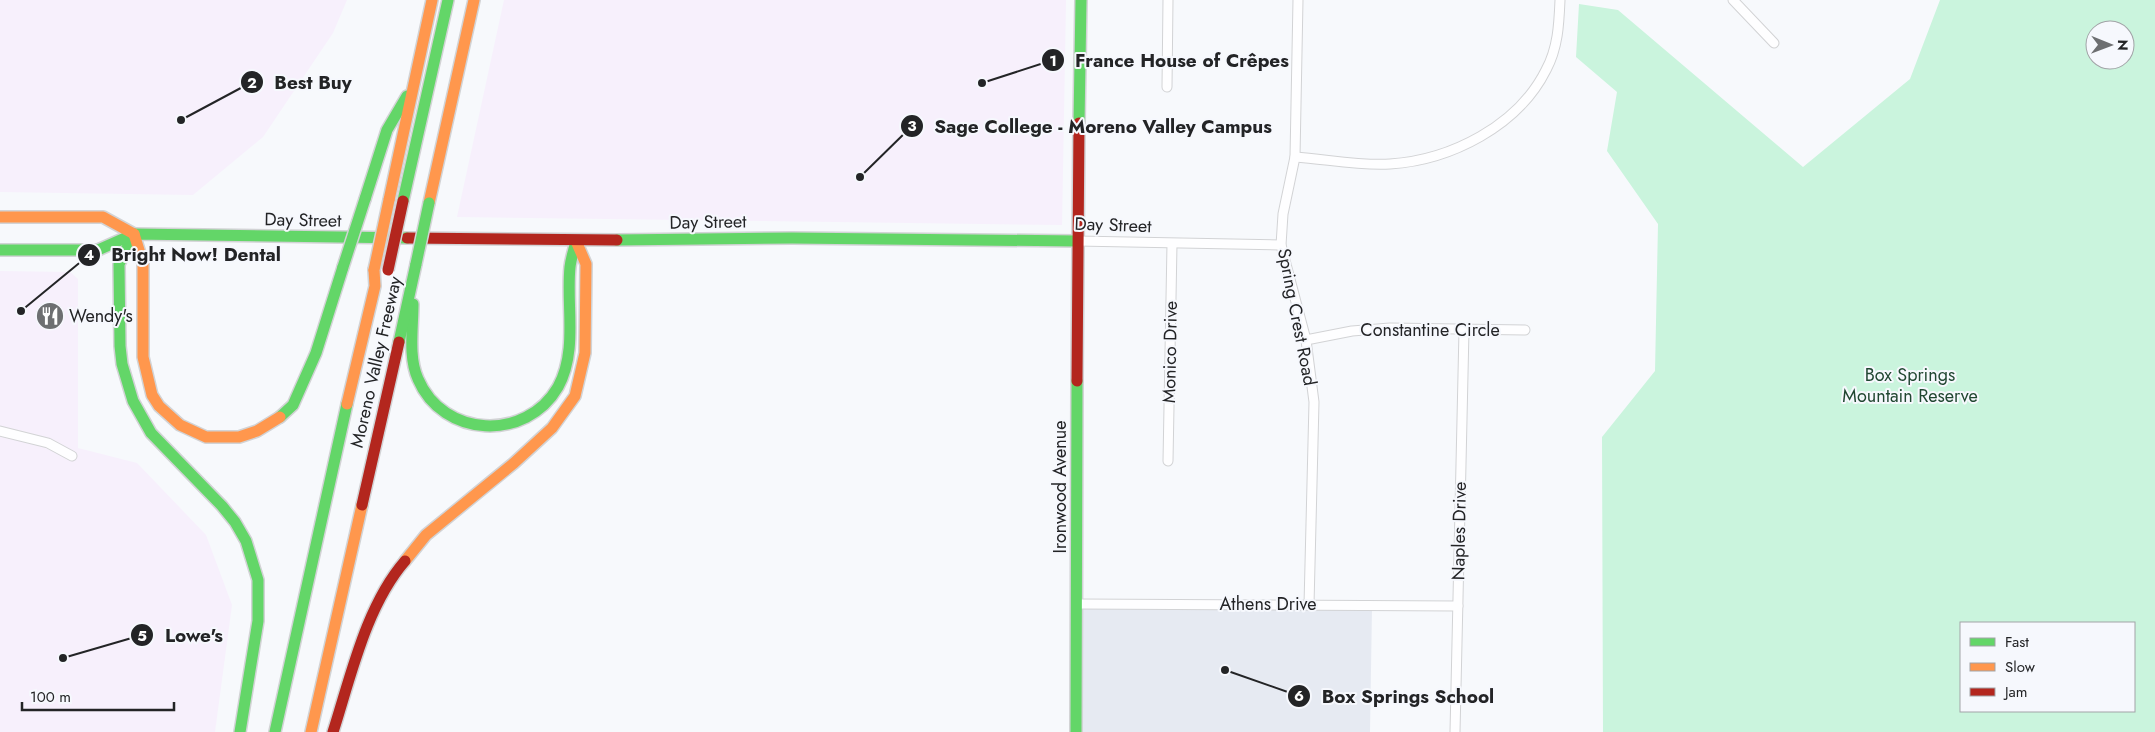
<svg xmlns="http://www.w3.org/2000/svg" width="2155" height="732" font-family="Jost,sans-serif">
<style>
.commercial{fill:#f7f0fc}
.built{fill:#e6eaf2}
.green{fill:#caf4dd;fill-rule:evenodd}
.lines{fill:none;stroke-linecap:round;stroke-linejoin:round}
.street-casing{stroke:#d2d3d5;stroke-width:11}
.fast-casing{stroke:#d2d3d5;stroke-width:14}
.slow-casing{stroke:#d2d3d5;stroke-width:14}
.jam-casing{stroke:#d2d3d5;stroke-width:14}
.street{stroke:#fefeff;stroke-width:9}
.fast{stroke:#63d668;stroke-width:11}
.slow{stroke:#ff974d;stroke-width:11}
.jam{stroke:#b3261e;stroke-width:11}
.fast-bridge-casing{stroke:#d2d3d5;stroke-width:14;stroke-linecap:butt}
.slow-bridge-casing{stroke:#d2d3d5;stroke-width:14;stroke-linecap:butt}
.jam-bridge-casing{stroke:#d2d3d5;stroke-width:14;stroke-linecap:butt}
.fast-bridge{stroke:#63d668;stroke-width:11}
.slow-bridge{stroke:#ff974d;stroke-width:11}
.jam-bridge{stroke:#b3261e;stroke-width:11}
.labels{text-anchor:middle;stroke-width:4;stroke-linejoin:round;paint-order:stroke}
.street-label{font-size:18px;fill:#232426;stroke:#f6f8fd}
.poi-label{font-size:18px;fill:#232426;stroke:#f6f8fd;text-anchor:start}
.park-label{font-size:18px;fill:#204731;stroke:#f6f8fd}
.leader{fill:none;stroke:#232426;stroke-width:2}
.callout-dot{fill:#232426;stroke:#f6f8fd;stroke-width:2}
.mark-label{font-size:15px;text-anchor:middle;font-weight:bold;fill:#fff}
.callout-label{font-size:19px;text-anchor:middle;font-weight:bold;fill:#232426;stroke:#f6f8fd;stroke-width:4;stroke-linejoin:round;paint-order:stroke}
</style>
<rect width="100%" height="100%" fill="#f7f9fc"/>
<g class="commercial">
<polygon points="0,0 347,0 333,33 263,137 193,195 0,192"/>
<polygon points="504,0 1066,0 1062,225 457,217"/>
<polygon points="0,271 70,272 78,279 78,448 137,463 206,535 232,605 215,732 0,732"/>
</g>
<polygon class="built" points="1080,606 1372,608 1370,732 1079,732"/>
<path class="green" d="M1940,0H2155V732H1603L1602,437L1655,371L1658,224L1607,151L1617,92L1576,57L1579,4L1618,10L1803,167L1910,79ZM2095,30H2125V60H2095ZM1961,623H2134V711H1961Z"/>
<g class="lines">
<defs>
<g id="street">
<polyline points="1298,0 1295,157 1283,214 1281,245 1306,340 1314,402 1309,605"/>
<polyline points="1733,0 1774,43"/>
<polyline points="1167,87 1168,0"/>
<path d="M1295,157C1326,159 1359,166 1390,164C1451,160 1518,126 1546,70C1558,48 1559,24 1560,0"/>
<polyline points="1077,241 1281,245"/>
<polyline points="1306,340 1352,331 1390,328 1525,330"/>
<polyline points="0,431 48,443 72,456"/>
<polyline points="1168,461 1172,244"/>
<polyline points="1078,604 1458,606"/>
<polyline points="1455,732 1464,330"/>
</g>
<g id="fast">
<polyline points="1079,123 1081,0"/>
<polyline points="365,199 387,130 407,96"/>
<polyline points="403,201 448,0"/>
<polyline points="134,234 119,264 120,346 122,364 133,401 151,433 222,506 235,522 246,541 258,580 258,621 240,732"/>
<polyline points="617,240 792,238 1077,241"/>
<polyline points="0,250 98,250 134,234 407,238"/>
<path d="M413,304C413,328 408,357 418,379C443,438 526,442 558,387C578,351 566,305 570,267C571,258 574,250 576,241"/>
<polyline points="399,342 416,264"/>
<polyline points="280,417 293,405 316,353 343,267"/>
<polyline points="275,732 347,404"/>
<polyline points="1076,732 1077,381"/>
</g>
<g id="slow">
<polyline points="389,200 432,0"/>
<polyline points="429,203 474,0"/>
<polyline points="0,217 103,217 134,234"/>
<polyline points="134,234 143,263 143,357 152,395 159,406 180,425 206,437 239,437 257,431 280,417"/>
<polyline points="347,404 375,286 374,270"/>
<polyline points="405,561 426,535 514,463 552,428 575,396 585,353 586,264 576,241"/>
<polyline points="311,732 362,505"/>
</g>
<g id="jam">
<polyline points="407,238 617,240"/>
<polyline points="1077,381 1079,123"/>
<polyline points="362,505 399,342"/>
<path d="M333,732C351,676 366,606 405,561"/>
</g>
</defs>
<use href="#street" class="street-casing"/>
<use href="#fast" class="fast-casing"/>
<use href="#slow" class="slow-casing"/>
<use href="#jam" class="jam-casing"/>
<use href="#street" class="street"/>
<use href="#fast" class="fast"/>
<use href="#slow" class="slow"/>
<use href="#jam" class="jam"/>
<defs>
<g id="fast-bridge">
<polyline points="416,264 429,203"/>
<polyline points="343,267 365,199"/>
</g>
<polyline id="slow-bridge" points="374,270 389,200"/>
<polyline id="jam-bridge" points="388,270 403,201"/>
</defs>
<use href="#fast-bridge" class="fast-bridge-casing"/>
<use href="#slow-bridge" class="slow-bridge-casing"/>
<use href="#jam-bridge" class="jam-bridge-casing"/>
<use href="#fast-bridge" class="fast-bridge"/>
<use href="#slow-bridge" class="slow-bridge"/>
<use href="#jam-bridge" class="jam-bridge"/>
</g>
<defs>
<symbol id="restaurant-disc" viewBox="-11 -11 22 22"><circle r="9.5" fill="#6d6f71" stroke="#f6f8fd"/><path d="M-5-6h1v4h1v-4h1v4h1v-4h1v5L-1.5 .5V6h-2V.5L-5-1ZM5-6V6H3V1.5H1.5Q1.5-4 5-6Z" fill="#fff"/></symbol>
</defs>
<g fill-rule="evenodd">
<use href="#restaurant-disc" x="34" y="300" width="32" height="32"/>
</g>
<g class="labels">
<g class="street-label">
<text transform="translate(303 220) rotate(1)" y="6">Day Street</text>
<text transform="translate(708 222) rotate(-1)" y="6">Day Street</text>
<text transform="translate(1113 225) rotate(2)" y="6">Day Street</text>
<text transform="translate(1297 317) rotate(79)" y="6">Spring Crest Road</text>
<text x="1430" y="336">Constantine Circle</text>
<text transform="translate(1170 352) rotate(-89)" y="6">Monico Drive</text>
<text transform="translate(376 362) rotate(-77)" y="6">Moreno Valley Freeway</text>
<text transform="translate(1060 487) rotate(-90)" y="6">Ironwood Avenue</text>
<text transform="translate(1459 531) rotate(-89)" y="6">Naples Drive</text>
<text x="1268" y="610">Athens Drive</text>
</g>
<g class="poi-label">
<text x="69" y="322">Wendy's</text>
</g>
<g class="park-label">
<text x="1910" y="381">Box Springs<tspan x="1910" dy="21">Mountain Reserve</tspan></text>
</g>
</g>
<path class="leader" d="M982 83L1053 60M181 120L252 82M860 177L912 126M21 311L89 255M63 658L142 635M1225 670L1299 696"/>
<g class="callout-dot">
<circle cx="982" cy="83" r="5"/>
<circle cx="181" cy="120" r="5"/>
<circle cx="860" cy="177" r="5"/>
<circle cx="21" cy="311" r="5"/>
<circle cx="63" cy="658" r="5"/>
<circle cx="1225" cy="670" r="5"/>
<circle cx="1053" cy="60" r="12"/>
<circle cx="252" cy="82" r="12"/>
<circle cx="912" cy="126" r="12"/>
<circle cx="89" cy="255" r="12"/>
<circle cx="142" cy="635" r="12"/>
<circle cx="1299" cy="696" r="12"/>
</g>
<g class="mark-label">
<text x="1053" y="66">1</text>
<text x="252" y="88">2</text>
<text x="912" y="131">3</text>
<text x="89" y="260">4</text>
<text x="142" y="641">5</text>
<text x="1299" y="701">6</text>
</g>
<g class="callout-label">
<text x="1182" y="67">France House of Crêpes</text>
<text x="313" y="89">Best Buy</text>
<text x="1103" y="133">Sage College - Moreno Valley Campus</text>
<text x="196" y="261">Bright Now! Dental</text>
<text x="194" y="642">Lowe's</text>
<text x="1408" y="703">Box Springs School</text>
</g>
<rect x="1960" y="622" width="175" height="90" fill="#f6f8fd" stroke="#a2a3a7"/>
<rect x="1970" y="638" width="25" height="8" fill="#63d668" stroke="#a2a3a7"/>
<text x="2005" y="647" font-size="15" fill="#232426">Fast</text>
<rect x="1970" y="663" width="25" height="8" fill="#ff974d" stroke="#a2a3a7"/>
<text x="2005" y="672" font-size="15" fill="#232426">Slow</text>
<rect x="1970" y="688" width="25" height="8" fill="#b3261e" stroke="#a2a3a7"/>
<text x="2005" y="697" font-size="15" fill="#232426">Jam</text>
<g transform="translate(2110 45) rotate(91)"><circle r="24" fill="#f6f8fd" stroke="#a2a3a7"/>
<path d="M0-4L9 19L0 12L-9 19Z" fill="#6d6f71"/>
<text y="-8" font-size="14" font-weight="bold" text-anchor="middle" fill="#232426">N</text>
</g>
<path d="M22 702v8h152v-8" fill="none" stroke="#232426" stroke-width="2.5"/>
<text x="30" y="702" font-size="15" fill="#232426" stroke="#f6f8fd" stroke-width="4" paint-order="stroke">100 m</text>
</svg>
